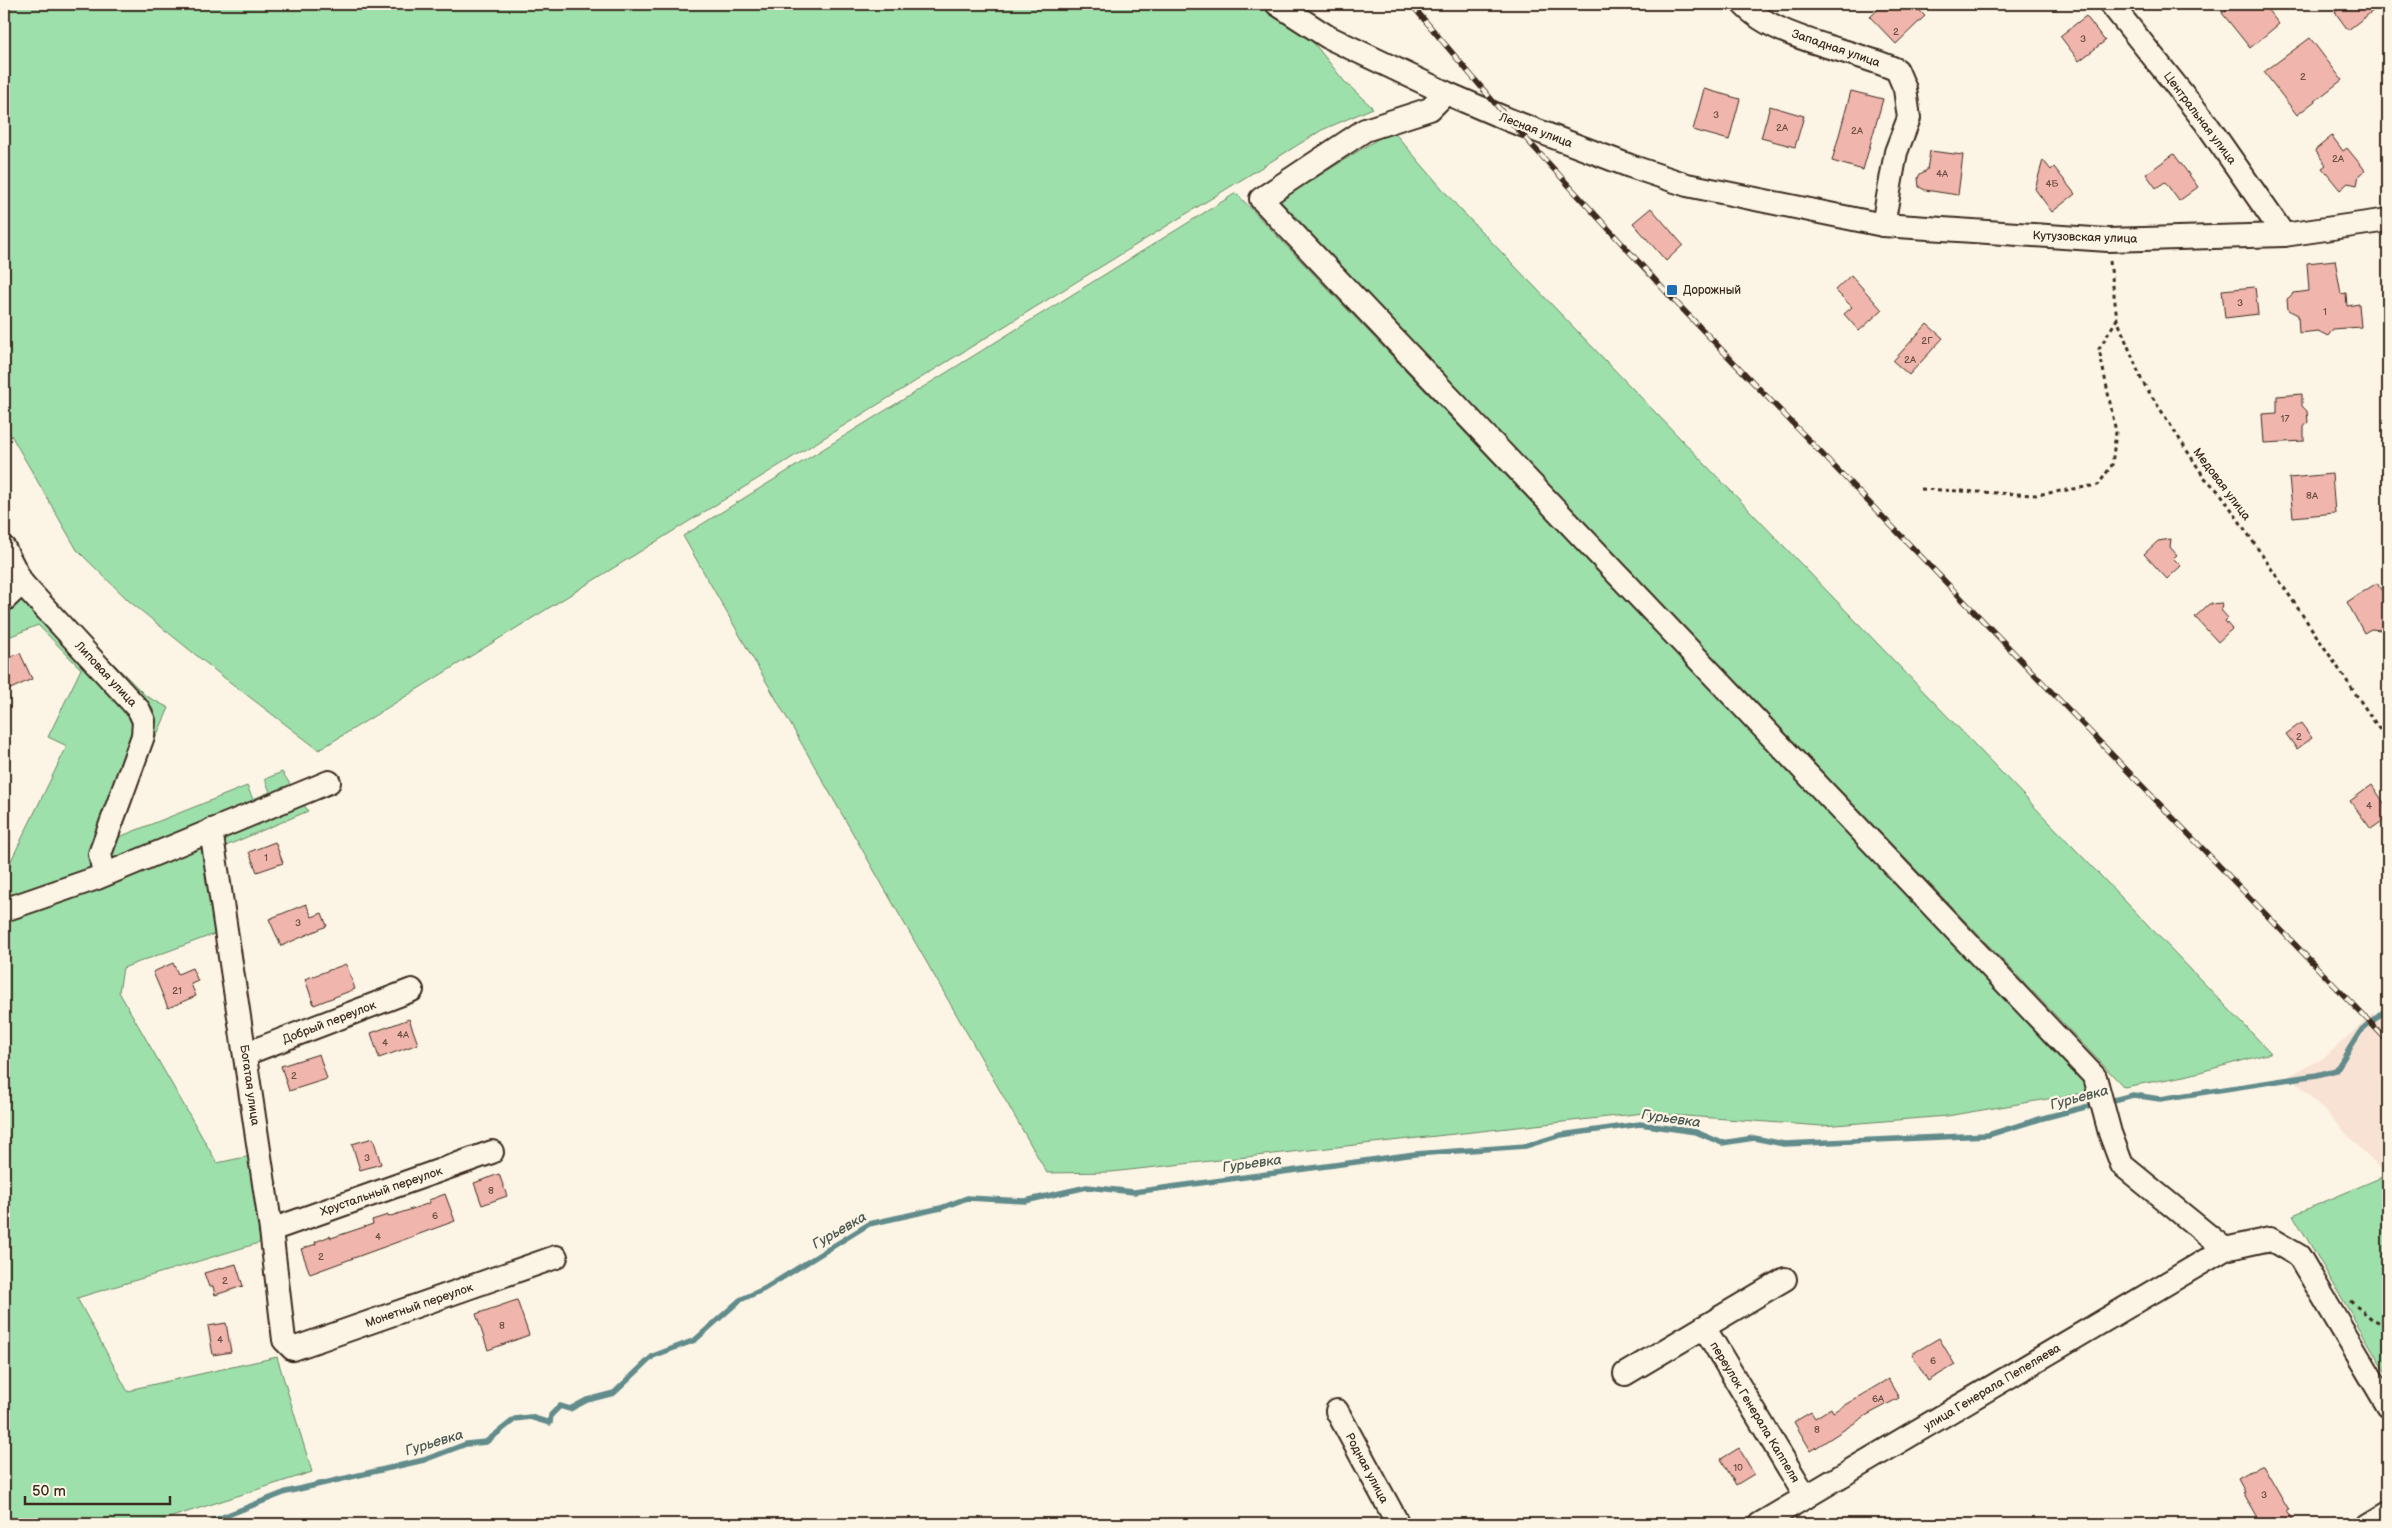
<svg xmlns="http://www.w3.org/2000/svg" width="2392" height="1528" font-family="'Balsamiq Sans',sans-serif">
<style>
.built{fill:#f8e2d4}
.green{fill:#9de0ab;stroke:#6c8564}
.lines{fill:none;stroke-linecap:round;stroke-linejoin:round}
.stream{stroke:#628c8b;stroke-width:5.5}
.building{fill:#f0b5ac;stroke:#3b2a1e}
.minor-casing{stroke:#3b2a1e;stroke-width:26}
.path{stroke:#3b2a1e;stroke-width:3;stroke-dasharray:4 4;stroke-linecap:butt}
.minor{stroke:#fcf5e5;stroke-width:22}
.rail-casing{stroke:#3b2a1e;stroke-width:5.5}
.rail{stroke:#fcf5e5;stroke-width:4;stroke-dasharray:11;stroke-linecap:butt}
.poi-dot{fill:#1f6fb2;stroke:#fcf5e5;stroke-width:2}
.labels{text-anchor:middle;stroke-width:4.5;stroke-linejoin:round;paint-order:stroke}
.number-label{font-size:10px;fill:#684d42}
.street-label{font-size:12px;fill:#3b2a1e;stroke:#fcf5e5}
.poi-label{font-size:12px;fill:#3b2a1e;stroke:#fcf5e5;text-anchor:start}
.water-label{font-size:14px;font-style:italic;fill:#4e5b54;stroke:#fcf5e5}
</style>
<rect width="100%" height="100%" fill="#fcf5e5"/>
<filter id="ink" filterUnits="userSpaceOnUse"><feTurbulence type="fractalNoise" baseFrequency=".02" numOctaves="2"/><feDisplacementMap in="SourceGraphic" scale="10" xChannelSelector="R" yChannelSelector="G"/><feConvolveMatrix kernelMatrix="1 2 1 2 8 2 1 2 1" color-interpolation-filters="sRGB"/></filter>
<g filter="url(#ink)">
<polygon class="built" points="2374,1013 2388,1029 2388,1177 2290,1075 2324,1058"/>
<g class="green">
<polygon points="4,4 1266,4 1301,27 1344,81 1373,108 1322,130 319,750 222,676 129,601 77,550 4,423"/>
<polygon points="1392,130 1458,207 2271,1053 2185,1076 2124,1087 1277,202"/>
<polygon points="1236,193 2095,1091 1947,1116 1822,1126 1644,1113 1111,1172 1047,1173 683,536"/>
<polygon points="4,527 29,579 146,696 169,708 109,841 247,786 253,799 270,792 265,779 282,772 308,811 207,854 217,933 123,968 119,992 217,1163 250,1156 262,1242 77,1298 128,1392 137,1388 277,1357 312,1472 150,1524 4,1524 4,1445 6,1444 4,1440 4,875 67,746 48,737 81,669 38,625 4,639"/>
<polygon points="2387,1175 2388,1177 2388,1371 2386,1373 2293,1215"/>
</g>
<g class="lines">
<g class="stream">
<polyline points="2106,1102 2133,1095 2160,1099 2317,1075 2336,1070 2360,1032 2388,1008"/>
<polyline points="205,1524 286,1492 424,1460 466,1444 486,1442 515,1419 530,1417 550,1423 551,1415 560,1406 570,1409 587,1400 614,1393 653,1356 695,1340 740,1300 764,1289 869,1224 941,1208 967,1198 1025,1201 1087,1187 1134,1192 1415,1154 1526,1146 1561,1135 1640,1124 1696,1132 1722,1143 1754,1138 1784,1144 1988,1135 2043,1118 2097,1104"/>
</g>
</g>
<g class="building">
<polygon points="1884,4 1913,4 1925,16 1896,44 1870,17"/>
<polygon points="2234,4 2263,4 2279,24 2250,48 2222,13"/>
<polygon points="2346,4 2382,4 2348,30 2335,12"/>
<polygon points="2086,16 2105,41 2079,61 2060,36"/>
<polygon points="2310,38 2342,80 2297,115 2264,72"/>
<polygon points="1704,89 1740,99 1729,140 1693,130"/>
<polygon points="1851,91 1883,99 1863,170 1832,161"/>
<polygon points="1770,106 1804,116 1795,147 1761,138"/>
<polygon points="2332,136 2343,151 2347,148 2365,170 2359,175 2357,185 2348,183 2340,190 2322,168 2326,165 2315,150"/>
<polygon points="1930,151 1963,155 1958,195 1925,190 1919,187 1918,178 1920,174 1927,170"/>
<polygon points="2174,154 2198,187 2179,201 2165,182 2156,188 2146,174"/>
<polygon points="2043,160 2051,170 2054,167 2075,194 2052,212 2035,189"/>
<polygon points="1651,208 1683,245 1666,261 1633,223"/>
<polygon points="2335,260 2341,294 2346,293 2347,306 2359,304 2361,327 2333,329 2328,336 2318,331 2299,333 2298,315 2288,310 2287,299 2294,293 2309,291 2307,263"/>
<polygon points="1851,275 1882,310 1859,331 1844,314 1852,307 1835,290"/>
<polygon points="2255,287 2258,314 2225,318 2222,290"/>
<polygon points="1927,324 1943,338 1909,375 1893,361"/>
<polygon points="2302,394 2302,406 2307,411 2308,422 2304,427 2304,441 2264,443 2262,414 2277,413 2277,396"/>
<polygon points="2332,474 2335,513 2293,517 2289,478"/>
<polygon points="2171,539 2170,547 2177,555 2173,558 2181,566 2167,579 2144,554 2158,541"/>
<polygon points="2377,583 2388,601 2388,617 2385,619 2381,630 2371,629 2364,633 2347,602"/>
<polygon points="2222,603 2221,610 2228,618 2225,621 2232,629 2218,642 2195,617 2209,604"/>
<polygon points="20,653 32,679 4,692 4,660"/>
<polygon points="2301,723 2312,738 2297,749 2286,734"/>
<polygon points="2372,785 2388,809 2388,817 2371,829 2350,801"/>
<polygon points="275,842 283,863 257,872 249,852"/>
<polygon points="306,904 312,917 322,913 327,926 281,946 269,919"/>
<polygon points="173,963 178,974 192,968 198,981 191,984 196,996 168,1008 153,972"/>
<polygon points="346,964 355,989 314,1005 305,979"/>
<polygon points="409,1019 418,1044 379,1058 371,1033"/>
<polygon points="319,1054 327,1079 289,1091 281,1066"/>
<polygon points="373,1138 381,1164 360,1170 352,1144"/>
<polygon points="499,1174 507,1196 482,1205 474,1183"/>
<polygon points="445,1194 455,1221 310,1274 301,1249 316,1244 315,1242 330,1236 331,1238 373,1224 372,1220 388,1215 388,1217 430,1203 429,1200"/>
<polygon points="236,1264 243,1286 215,1295 213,1286 209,1287 204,1273"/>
<polygon points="517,1300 529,1335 488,1350 476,1314"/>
<polygon points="226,1323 231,1352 213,1355 208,1326"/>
<polygon points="1939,1338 1955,1365 1928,1381 1912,1354"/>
<polygon points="1888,1379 1899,1398 1867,1415 1811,1451 1794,1422 1811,1412 1815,1418 1831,1408 1833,1412"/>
<polygon points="1739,1448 1754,1474 1736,1485 1721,1459"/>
<polygon points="2261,1465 2263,1465 2289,1510 2286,1511 2294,1524 2261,1524 2243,1492 2245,1491 2238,1478"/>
</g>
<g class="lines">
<defs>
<g id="minor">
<polyline points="1277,4 1328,37 1446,93 1509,120 1630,166 1687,185 1883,225 2108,240 2284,235 2388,220"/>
<path d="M1743,4C1776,40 1852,49 1897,70L1905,89L1909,118L1896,152L1883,225"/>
<polyline points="2111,4 2206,123 2284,235"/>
<polyline points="1446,93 1430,109 1365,130 1261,199 2095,1077 2110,1133 2122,1165 2225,1249"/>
<polyline points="4,548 22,583 139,710 144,721 143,736 100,854 104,874"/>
<polyline points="4,600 22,583"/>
<polyline points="211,830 271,1230 284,1340 293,1349 556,1257"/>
<polyline points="4,910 97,878 329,782"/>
<polyline points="245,1054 412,990"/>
<polyline points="271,1230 492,1152"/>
<polyline points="1704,1327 1806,1497"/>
<polyline points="1625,1374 1785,1279"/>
<polyline points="1337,1411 1398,1524"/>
<polyline points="1760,1524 2225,1249 2270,1239 2299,1256 2388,1406"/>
<polyline points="2368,1524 2388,1512"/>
</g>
</defs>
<use href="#minor" class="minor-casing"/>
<g class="path">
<polyline points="2110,261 2117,319 2142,381 2204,477 2221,494 2388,742"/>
<polyline points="1921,489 2036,495 2098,485 2112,465 2116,432 2099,349 2117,319"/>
<polyline points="2350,1301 2372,1319 2388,1326"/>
</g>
<use href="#minor" class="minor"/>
<defs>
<polyline id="rail" points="1411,4 1509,120 1668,294 2388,1041"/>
</defs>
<use href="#rail" class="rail-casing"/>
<use href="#rail" class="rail"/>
</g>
</g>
<rect class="poi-dot" x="1666" y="284" width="12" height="12" rx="2.5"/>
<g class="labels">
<g class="number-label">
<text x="1896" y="35">2</text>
<text x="2083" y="42">3</text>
<text x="2303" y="80">2</text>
<text x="1716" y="118">3</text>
<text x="1782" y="131">2А</text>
<text x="1857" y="134">2А</text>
<text x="2338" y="162">2А</text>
<text x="1942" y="177">4А</text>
<text x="2052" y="187">4Б</text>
<text x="2240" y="306">3</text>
<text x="2325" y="315">1</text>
<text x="1927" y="344">2Г</text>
<text x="1910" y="363">2А</text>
<text x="2285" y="422">17</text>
<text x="2312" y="499">8А</text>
<text x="2299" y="740">2</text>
<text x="2369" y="809">4</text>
<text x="266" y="861">1</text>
<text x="298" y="926">3</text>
<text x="177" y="994">21</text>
<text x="403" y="1038">4А</text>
<text x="385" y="1046">4</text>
<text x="294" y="1079">2</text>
<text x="367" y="1161">3</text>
<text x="491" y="1194">8</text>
<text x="435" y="1219">6</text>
<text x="378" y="1240">4</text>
<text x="321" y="1260">2</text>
<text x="225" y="1284">2</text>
<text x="502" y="1329">8</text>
<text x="220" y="1343">4</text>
<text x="1933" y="1364">6</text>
<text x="1878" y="1402">6А</text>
<text x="1817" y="1433">8</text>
<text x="1738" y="1471">10</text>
<text x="2264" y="1498">3</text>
</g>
<g class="street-label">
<text transform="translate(1836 48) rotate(19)" y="4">Западная улица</text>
<text transform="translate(2200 118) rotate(53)" y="4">Центральная улица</text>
<text transform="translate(1536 130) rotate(21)" y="4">Лесная улица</text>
<text transform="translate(2085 237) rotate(2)" y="4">Кутузовская улица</text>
<text transform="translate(2222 484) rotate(53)" y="4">Медовая улица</text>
<text transform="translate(106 674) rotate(47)" y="4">Липовая улица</text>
<text transform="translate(329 1022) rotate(-21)" y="4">Добрый переулок</text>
<text transform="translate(250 1085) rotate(82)" y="4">Богатая улица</text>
<text transform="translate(381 1191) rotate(-19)" y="4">Хрустальный переулок</text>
<text transform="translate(419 1305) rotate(-19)" y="4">Монетный переулок</text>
<text transform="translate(1992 1387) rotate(-31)" y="4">улица Генерала Пепеляева</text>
<text transform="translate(1755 1412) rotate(59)" y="4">переулок Генерала Каппеля</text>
<text transform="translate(1367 1468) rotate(62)" y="4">Родная улица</text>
</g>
<g class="poi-label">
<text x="1683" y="294">Дорожный</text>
</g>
<g class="water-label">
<text transform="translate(2079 1097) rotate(-15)" y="5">Гурьевка</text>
<text transform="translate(1671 1118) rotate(8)" y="5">Гурьевка</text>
<text transform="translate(1252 1163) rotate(-8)" y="5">Гурьевка</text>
<text transform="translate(839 1230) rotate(-30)" y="5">Гурьевка</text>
<text transform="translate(434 1442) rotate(-17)" y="5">Гурьевка</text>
</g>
</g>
<rect width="2392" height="1528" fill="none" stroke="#fcf5e5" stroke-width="20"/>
<rect x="10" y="10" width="2372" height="1508" fill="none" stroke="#3b2a1e" stroke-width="2" filter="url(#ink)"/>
<path d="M25 1496v8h145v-8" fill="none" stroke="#3b2a1e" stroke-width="2.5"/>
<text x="32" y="1496" font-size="15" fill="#3b2a1e" stroke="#fcf5e5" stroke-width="4" paint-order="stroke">50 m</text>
</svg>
